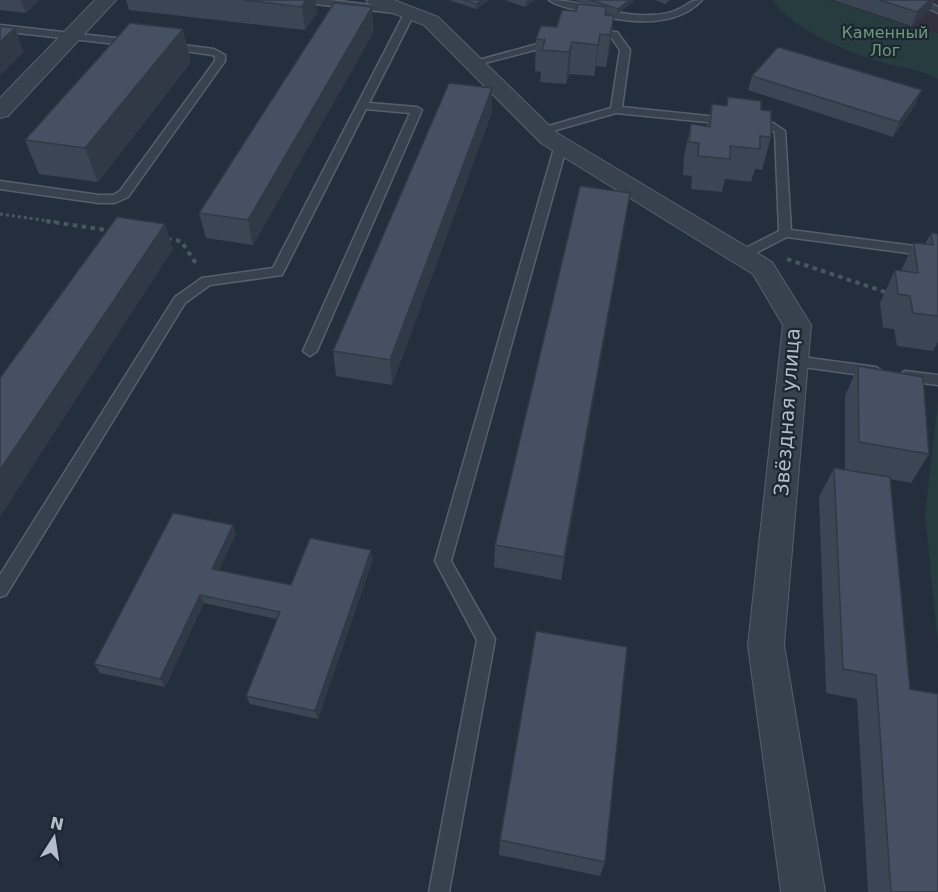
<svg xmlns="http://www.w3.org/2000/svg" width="938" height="892" font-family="'DejaVu Sans',sans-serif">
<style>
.medical{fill:#32303f}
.green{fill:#263c3f}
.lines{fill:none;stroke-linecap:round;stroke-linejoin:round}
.service-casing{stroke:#565f6c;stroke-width:3}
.minor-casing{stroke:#565f6c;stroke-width:2}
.path-far1{stroke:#44595c;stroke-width:3;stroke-dasharray:3 3;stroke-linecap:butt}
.path{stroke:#44595c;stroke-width:4;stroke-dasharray:4.5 4.5;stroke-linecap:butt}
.service{fill:#38414e;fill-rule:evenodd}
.minor{fill:#38414e;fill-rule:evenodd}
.wall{fill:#3b4654}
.shaded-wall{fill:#303945}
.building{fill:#455162;stroke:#303945;stroke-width:1.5}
.labels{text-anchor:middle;stroke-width:4.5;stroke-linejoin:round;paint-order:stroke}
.far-park-label{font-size:16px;fill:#6b9a76;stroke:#1d2633}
.street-label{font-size:20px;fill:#b4bcc9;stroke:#1d2633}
</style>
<rect width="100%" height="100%" fill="#242f3e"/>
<polygon class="medical" points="829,0 938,0 938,33 910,27"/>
<g class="green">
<path d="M772,0H829L910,27L938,33V79C921,69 898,67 880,62C843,50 796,31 772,0Z"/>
<polygon points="938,401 938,645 925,515"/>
</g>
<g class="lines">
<defs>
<g id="service">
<polygon points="301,0 330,0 413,10 415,12 369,103 417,107 422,110 317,351 310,356 303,351 410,113 366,109 282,275 210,285 185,303 6,595 0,597 0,575 175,297 202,278 273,268 404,14 306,3"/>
<path d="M549,0C583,0 615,17 650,15C660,15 672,13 681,8C690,3 691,0 702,0C672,32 618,21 580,11C570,8 557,6 549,0Z"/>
<polygon points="911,0 924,0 938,7 938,13"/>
<polygon points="0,25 134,40 139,43 134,46 0,31"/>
<polygon points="592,30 617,32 630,50 622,107 727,118 732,121 727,124 616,113 546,133 538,133 538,129 611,108 620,50 611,37 589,35 587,33"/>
<polygon points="555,39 558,40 558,44 473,66 468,63"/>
<polygon points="167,43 214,49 225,55 225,61 128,197 115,203 99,203 0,189 0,181 99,195 113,195 120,191 215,61 215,56 212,55 164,48 164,44"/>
<polygon points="753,120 773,123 785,131 791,230 938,249 938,257 787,237 746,258 738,258 738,252 779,231 775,132 766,128 749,125 749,121"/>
<polygon points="561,142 567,145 451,561 495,639 449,892 429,892 477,640 435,561 555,145"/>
<polygon points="794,356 876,367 883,372 876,377 789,365 787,361"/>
<polygon points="905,371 938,375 938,385 900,380 898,376"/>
</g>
<g id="minor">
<polygon points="95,0 116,0 8,116 0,118 0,98"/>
<polygon points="366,0 394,0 438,17 557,133 772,262 811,325 784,645 825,892 781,892 748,645 783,325 753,274 541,143 424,25 369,4"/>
</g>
</defs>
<use href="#service" class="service-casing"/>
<use href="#minor" class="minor-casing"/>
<polyline class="path-far1" points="0,214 56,222"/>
<g class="path">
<polyline points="46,221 112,231"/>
<polyline points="167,239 181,241 197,265"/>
<polyline points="787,259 888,293"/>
</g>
<use href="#service" class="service"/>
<use href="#minor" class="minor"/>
</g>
<g class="wall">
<polygon points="0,0 39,0 26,13 0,10"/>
<polygon points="126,0 315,0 317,13 305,30 129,10"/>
<polygon points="449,0 488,0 476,9"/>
<polygon points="505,0 535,0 525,7"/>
<polygon points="575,0 634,0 634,1 617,14 606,10 605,15 614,16 610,47 606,67 596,66 594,76 569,74 566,84 540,82 541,72 535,71 536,39 557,27 576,11 592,6"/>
<polygon points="655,0 670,0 665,4"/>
<polygon points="836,0 934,0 931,9 912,26 836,1"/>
<polygon points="374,31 253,245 206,238 199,213"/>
<polygon points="191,62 98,182 39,174 25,140"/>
<polygon points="752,76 916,104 893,137 748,90"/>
<polygon points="492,88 492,112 392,385 336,376 333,351"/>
<polygon points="728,97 761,110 771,137 762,170 755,169 751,182 725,179 722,192 691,189 692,176 683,175 684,157 691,124 707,126 712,104 726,106"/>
<polygon points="626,218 561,580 494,567 495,545"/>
<polygon points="931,233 938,234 938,342 933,351 897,346 894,329 883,328 880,303 895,270 901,271 914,243 925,244"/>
<polygon points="858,366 929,454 911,483 890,479 910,689 938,892 868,892 857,699 826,693 819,497 834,468 845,470 845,396"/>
<polygon points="236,534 219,570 291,585 373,559 318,719 250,704 246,696 277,619 204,603 165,687 100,673 94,664"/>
<polygon points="500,840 605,862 600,876 499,855"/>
</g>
<g class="shaded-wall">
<polygon points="21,0 39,0 26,13"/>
<polygon points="306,0 315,0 317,13 305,30 302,7"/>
<polygon points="483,0 488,1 476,9 476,4"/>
<polygon points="528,0 535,0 525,7 526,2"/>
<polygon points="630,0 634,0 634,1 617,14 618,9"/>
<polygon points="930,0 934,0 931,9 912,26 917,12"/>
<polygon points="372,7 374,31 253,245 248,220"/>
<polygon points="614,16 610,47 606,67 610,35"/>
<polygon points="15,28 24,52 0,76 0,42"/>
<polygon points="183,29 191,62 98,182 85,148"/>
<polygon points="600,34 596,66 594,76 598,45"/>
<polygon points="572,42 569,74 566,84 569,52"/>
<polygon points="492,88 492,112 392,385 390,360"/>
<polygon points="922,90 916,104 893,137 899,122"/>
<polygon points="630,193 626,218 561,580 564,557"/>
<polygon points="165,224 173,249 0,517 0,470"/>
<polygon points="233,525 236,534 215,578 212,569"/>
<polygon points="371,550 373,559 318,719 315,711"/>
<polygon points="200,595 204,603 165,687 160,679"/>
</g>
<g class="building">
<polygon points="243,0 306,0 302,7"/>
<polygon points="463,0 483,0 476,4"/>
<polygon points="590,0 630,0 618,9"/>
<polygon points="880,0 930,0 917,12"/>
<polygon points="334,3 372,7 248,220 199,213"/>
<polygon points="578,4 606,7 605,15 614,16 610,35 600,34 598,45 572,42 569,52 542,50 545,40 536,39 541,26 557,27 562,10 576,11"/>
<polygon points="130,23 183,29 85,148 25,140"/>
<polygon points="0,26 15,28 0,42"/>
<polygon points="778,47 922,90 899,122 752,76"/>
<polygon points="449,83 492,88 390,360 333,351"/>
<polygon points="728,97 761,101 761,110 771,111 771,137 760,136 760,149 730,146 730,159 698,156 699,143 689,142 691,124 710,127 712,104 727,106"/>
<polygon points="580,186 630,193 564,557 495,545"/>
<polygon points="117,217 165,224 0,470 0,378"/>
<polygon points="931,233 938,234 938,316 913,313 910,296 898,294 895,270 918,273 914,243 933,245"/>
<polygon points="858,366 923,377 929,454 859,442"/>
<polygon points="834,468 890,477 910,689 938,694 938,892 891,892 876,675 843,669"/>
<polygon points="173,513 233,525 212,569 291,585 310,538 371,550 315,711 246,696 280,612 200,595 160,679 94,664"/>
<polygon points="536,631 627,647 605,862 500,840"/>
</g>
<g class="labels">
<g class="far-park-label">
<text x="885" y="38">Каменный<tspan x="885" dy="18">Лог</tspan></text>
</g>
<g class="street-label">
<text transform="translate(787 412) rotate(-86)" y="7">Звёздная улица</text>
</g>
</g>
<g transform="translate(54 838) rotate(12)" stroke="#1d2633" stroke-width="4.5" paint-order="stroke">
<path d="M0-4.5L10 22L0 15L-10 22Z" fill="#b4bcc9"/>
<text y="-9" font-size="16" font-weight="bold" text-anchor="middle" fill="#b4bcc9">N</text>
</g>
</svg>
